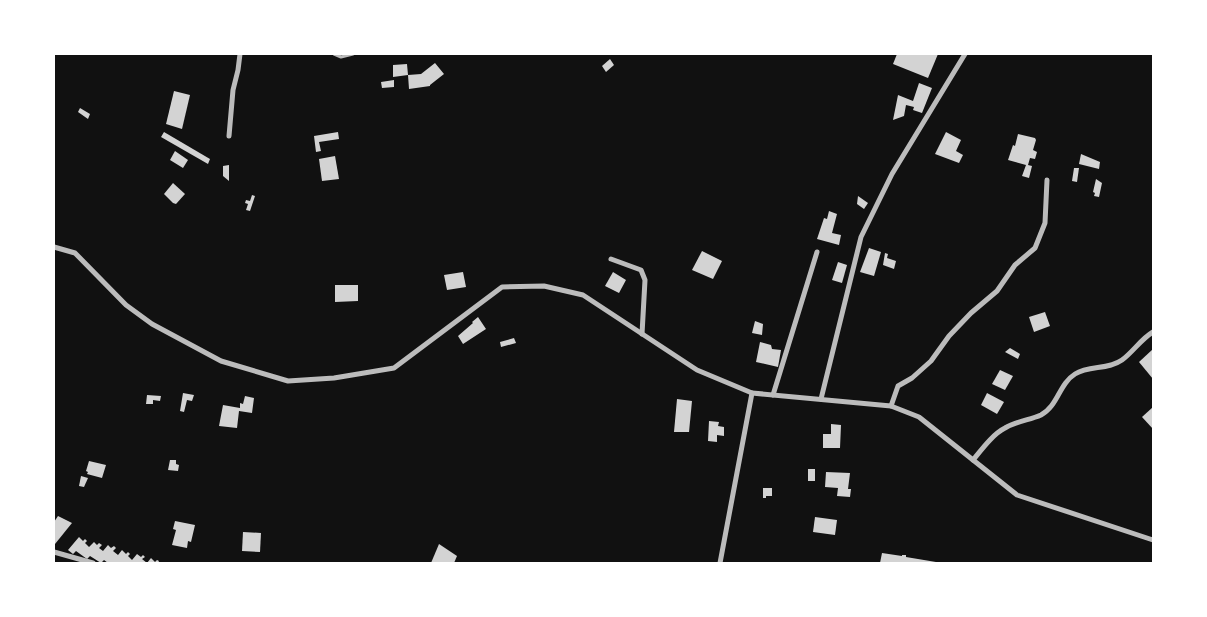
<svg xmlns="http://www.w3.org/2000/svg" width="1207" height="617" font-family="Quicksand,sans-serif">
<style>
.building{fill:#d3d3d3}
.lines{fill:none;stroke-linecap:round;stroke-linejoin:round}
.service{stroke:#bcbcbc;stroke-width:3}
.minor{stroke:#bcbcbc;stroke-width:5}
</style>
<rect width="100%" height="100%" fill="#111"/>
<g class="building">
<polygon points="897,54 938,54 928,78 893,64"/>
<polygon points="610,59 614,65 606,72 602,66"/>
<polygon points="435,63 444,74 430,85 430,86 409,89 408,75 421,74"/>
<polygon points="407,64 408,75 393,77 393,65"/>
<polygon points="394,80 394,87 382,88 381,82"/>
<polygon points="919,83 932,88 922,113 913,110 914,107 906,105 904,116 893,120 898,95 913,101"/>
<polygon points="174,91 190,95 182,129 166,124"/>
<polygon points="80,108 90,114 88,119 78,112"/>
<polygon points="164,132 210,159 208,164 161,137"/>
<polygon points="338,132 339,139 319,142 321,151 316,152 314,136"/>
<polygon points="946,132 961,140 956,151 963,155 959,163 935,154"/>
<polygon points="1018,134 1035,138 1036,140 1033,150 1037,152 1035,159 1030,158 1028,165 1032,166 1029,178 1022,176 1026,165 1008,160 1013,145 1015,146"/>
<polygon points="175,151 188,160 183,168 170,160"/>
<polygon points="1081,154 1100,162 1099,169 1079,164"/>
<polygon points="335,156 339,179 322,181 319,159"/>
<polygon points="229,165 229,181 223,176 223,166"/>
<polygon points="1074,168 1079,168 1077,182 1072,181"/>
<polygon points="1096,179 1102,183 1099,197 1094,196 1095,193 1093,192"/>
<polygon points="173,183 185,194 176,204 173,203 164,194"/>
<polygon points="252,195 255,196 250,211 246,210 248,204 245,203 246,200 250,201"/>
<polygon points="858,196 868,203 864,209 857,204"/>
<polygon points="829,211 837,214 832,233 841,235 839,245 817,239 824,218 827,219"/>
<polygon points="869,248 881,252 874,276 860,272"/>
<polygon points="702,251 722,261 713,279 692,270"/>
<polygon points="885,253 888,254 887,258 896,261 894,269 883,265"/>
<polygon points="838,262 847,265 842,283 832,280"/>
<polygon points="463,272 466,287 447,290 444,275"/>
<polygon points="613,272 626,280 619,293 605,286"/>
<polygon points="335,285 358,285 358,301 335,302"/>
<polygon points="1045,312 1050,326 1034,332 1029,317"/>
<polygon points="478,317 486,329 463,344 458,336 473,323 472,322"/>
<polygon points="755,321 763,324 762,335 752,333"/>
<polygon points="514,338 516,343 501,347 500,342"/>
<polygon points="760,342 771,345 772,349 781,350 778,367 756,362"/>
<polygon points="1010,348 1020,354 1018,359 1005,352"/>
<polygon points="1153,349 1153,379 1139,362"/>
<polygon points="1000,370 1013,376 1005,390 992,384"/>
<polygon points="183,393 194,395 192,401 187,400 184,412 180,411"/>
<polygon points="987,393 1004,402 997,414 981,405"/>
<polygon points="147,395 161,396 160,401 153,400 153,404 146,404"/>
<polygon points="245,396 254,398 252,413 239,411 237,428 219,426 223,405 240,408 240,403 243,404"/>
<polygon points="677,399 692,401 689,432 674,432"/>
<polygon points="1153,407 1153,429 1142,417"/>
<polygon points="709,421 719,422 718,426 724,427 724,436 717,435 717,442 708,441"/>
<polygon points="831,424 841,425 840,448 823,448 823,434 831,434"/>
<polygon points="170,460 176,460 176,464 179,465 178,471 168,470"/>
<polygon points="89,461 106,465 102,478 87,474 88,472 86,471"/>
<rect x="808" y="469" width="7" height="12"/>
<polygon points="826,472 850,473 848,489 851,489 850,497 837,496 838,488 825,487"/>
<polygon points="81,476 88,478 84,487 79,486"/>
<polygon points="763,488 772,488 772,496 766,496 766,498 763,498"/>
<polygon points="58,516 72,523 55,544 54,543 54,522"/>
<polygon points="815,517 837,520 835,535 813,532"/>
<polygon points="175,521 195,525 191,542 188,541 187,548 172,545 176,530 173,529"/>
<polygon points="243,532 261,533 260,552 242,551"/>
<polygon points="79,537 83,541 85,539 87,541 85,543 89,547 94,542 97,545 99,543 102,545 99,548 103,551 108,545 111,548 114,546 116,548 113,551 118,555 122,550 126,554 128,552 130,554 128,556 132,560 137,554 141,557 143,555 145,557 142,559 147,563 151,558 155,562 157,560 159,561 158,563 108,563 104,560 101,563 90,556 87,559 76,551 73,554 68,550"/>
<polygon points="439,544 457,556 454,563 431,563"/>
<polygon points="882,553 902,556 902,555 906,555 906,557 942,563 880,563"/>
</g>
<g class="lines">
<polyline class="service" points="334,54 341,57 353,54"/>
<g class="minor">
<polyline points="229,136 233,90 238,70 240,54"/>
<polyline points="54,247 75,253 126,305 152,324 221,361 288,381 334,378 394,368 502,287 544,286 583,295 697,370 752,393"/>
<polyline points="611,259 641,270 645,280 642,334"/>
<polyline points="773,395 817,252"/>
<polyline points="821,399 861,237 892,174 965,54"/>
<polyline points="891,406 898,386 912,378 931,361 949,336 971,313 997,291 1015,265 1035,248 1045,223 1047,180"/>
<path d="M973,460C982,449 993,434 1005,428C1017,421 1030,420 1041,415C1058,406 1059,384 1075,374C1089,365 1108,370 1122,360C1133,352 1141,339 1153,332"/>
<polyline points="54,552 93,563"/>
<polyline points="720,563 752,393 891,406 919,417 1017,495 1153,540"/>
</g>
</g>
<rect width="1207" height="617" fill="none" stroke="#ffffff" stroke-width="110"/>
</svg>
